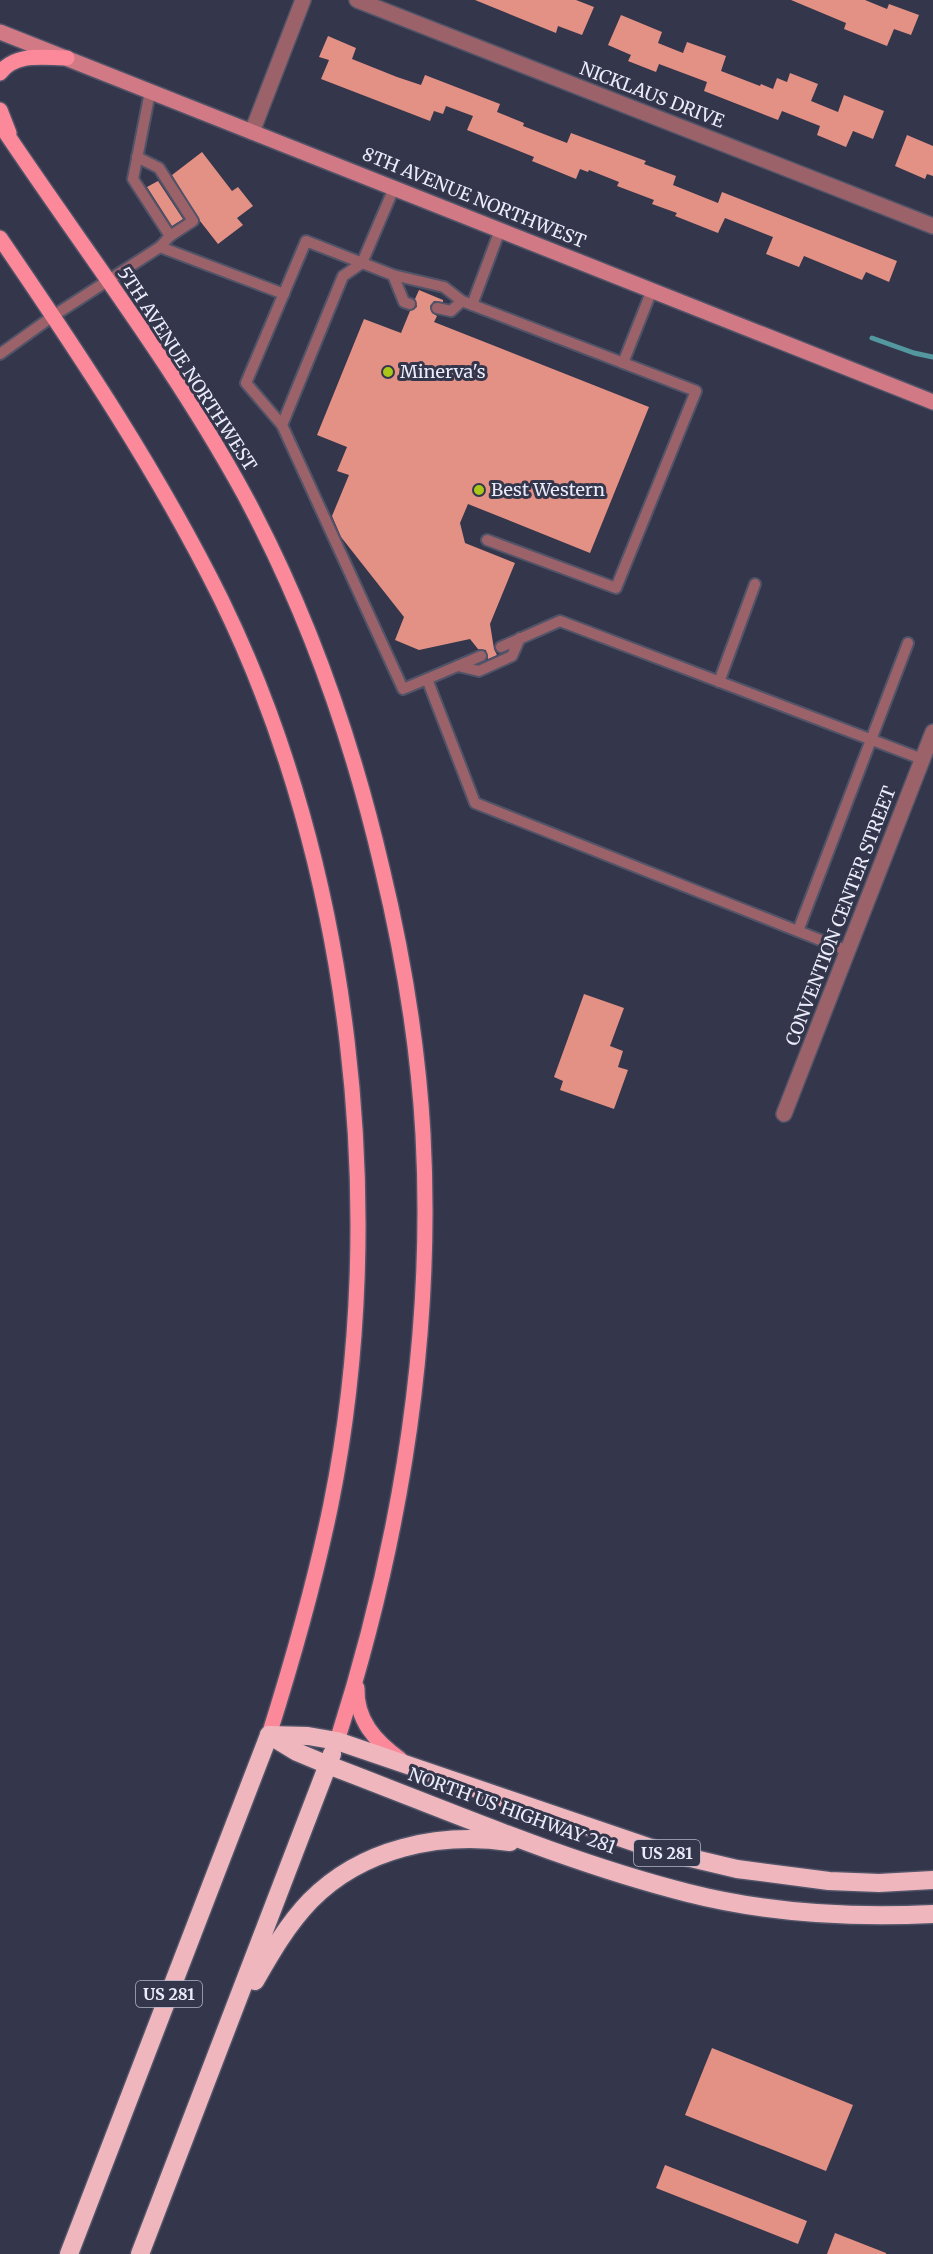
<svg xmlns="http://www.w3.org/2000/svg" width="933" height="2254" font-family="Merriweather,serif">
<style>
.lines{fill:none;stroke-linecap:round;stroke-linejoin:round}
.stream{stroke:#54989f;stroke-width:5}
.building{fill:#e39185}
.lane-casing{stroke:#515368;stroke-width:14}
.street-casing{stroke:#515368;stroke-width:18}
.secondary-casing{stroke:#515368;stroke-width:18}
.primary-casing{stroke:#515368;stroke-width:18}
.highway-casing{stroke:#515368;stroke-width:21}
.lane{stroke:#9b6369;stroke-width:10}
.street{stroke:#9b6369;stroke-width:15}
.secondary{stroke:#d17984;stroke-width:15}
.primary{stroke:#fb8999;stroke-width:15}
.highway{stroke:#efb7bd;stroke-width:18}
.poi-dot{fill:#aac719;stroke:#34364c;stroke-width:2}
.labels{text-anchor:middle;stroke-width:6;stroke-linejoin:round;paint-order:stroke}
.shield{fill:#34364c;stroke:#b3b5c6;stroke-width:1.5}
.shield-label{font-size:16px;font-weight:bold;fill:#eaecfa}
.street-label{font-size:18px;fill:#eaecfa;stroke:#34364c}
.poi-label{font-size:18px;fill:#eaecfa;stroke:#34364c;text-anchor:start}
</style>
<rect width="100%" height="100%" fill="#34364c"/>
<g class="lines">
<polyline class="stream" points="872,338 914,353 933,357"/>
</g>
<g class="building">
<polygon points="475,0 576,0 594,7 582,35 558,26 556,33"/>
<polygon points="791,0 865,0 887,9 889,4 919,15 911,35 894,29 887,46 844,29 846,23"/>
<polygon points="621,15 662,32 658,43 683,53 687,42 726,56 721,71 760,86 761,84 773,89 777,78 787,82 790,73 818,84 811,101 838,112 844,95 884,111 873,139 853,131 846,147 817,135 820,126 782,111 778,120 704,91 707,82 659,64 656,72 628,61 631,55 608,45"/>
<polygon points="328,36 356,48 352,59 397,77 421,85 425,75 500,104 497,112 524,123 523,126 567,143 571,133 646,161 644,164 676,176 673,185 718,203 722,192 897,261 889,282 866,272 862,280 804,256 799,267 766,254 773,237 725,218 718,233 675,216 677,213 652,204 654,200 617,186 619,182 589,170 588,172 580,169 576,179 532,161 534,157 467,130 473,116 446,106 443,114 434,111 430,121 321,79 329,60 319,57"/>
<polygon points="907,135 933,146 933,176 927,174 925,179 895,166"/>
<polygon points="202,152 232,191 238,187 253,206 237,218 243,225 218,244 200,221 172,175"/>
<polygon points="158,181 183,219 172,226 147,187"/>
<polygon points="419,290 443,300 443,302 434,301 430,306 432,313 437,316 434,322 649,407 590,553 468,504 460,523 465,543 515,563 490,624 494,649 497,655 488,659 486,650 478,649 470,639 419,650 395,640 404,617 341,537 332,516 349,475 337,471 347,447 317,435 364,319 401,333 410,311 417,307 415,299"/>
<polygon points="584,994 624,1008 610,1046 623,1051 618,1067 628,1070 614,1109 560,1090 563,1081 554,1077"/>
<polygon points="712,2048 853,2105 826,2171 685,2115"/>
<polygon points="665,2165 807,2221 798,2244 656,2188"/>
<polygon points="835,2233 886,2253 886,2254 827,2254"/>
</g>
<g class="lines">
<defs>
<g id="lane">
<polyline points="150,92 133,179 170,236 160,247"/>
<polyline points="137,157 159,168 193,221 170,236"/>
<polyline points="394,188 362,263 343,276 282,425 403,689 427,679"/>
<polyline points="393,275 404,302 410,304"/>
<polyline points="472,305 500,230"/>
<polyline points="437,308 451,311 462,301"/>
<polyline points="0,354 53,316 160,247 284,294"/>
<polyline points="623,363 652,290"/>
<polyline points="282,425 246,383 306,241 393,275 444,287 462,301 696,391 616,588 487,540"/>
<polyline points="501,647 560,621 922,759"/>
<polyline points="481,656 427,679 475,803 848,951"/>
<polyline points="458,666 479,671 512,656 520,638"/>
<polyline points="719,682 755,584"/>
<polyline points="798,931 908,643"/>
</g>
<g id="street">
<polyline points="357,0 933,226"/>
<polyline points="252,132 303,0"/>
<polyline points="784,1114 933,732"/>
</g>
<polyline id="secondary" points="0,32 933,402"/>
<g id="primary">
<path d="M0,73C16,52 44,58 67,58"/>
<polyline points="0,110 9,133"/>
<path d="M0,124C82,247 173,364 244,494C307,611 352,739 382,868C403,955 418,1044 423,1134C434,1341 400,1544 337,1741"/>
<path d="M0,238C80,355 158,472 221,599C352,867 390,1212 331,1504C315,1582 293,1659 269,1735"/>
<path d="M357,1688C356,1720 375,1741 400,1759"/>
</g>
<g id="highway">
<path d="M269,1735L297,1752L328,1765C447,1810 565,1862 688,1893C767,1913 852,1918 933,1914"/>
<polyline points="269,1735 308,1736 337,1741 657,1850 737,1869 829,1881 879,1883 933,1880"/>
<path d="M255,1981C271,1953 287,1925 310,1901C362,1848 439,1832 510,1842"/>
<polyline points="69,2254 269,1735"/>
<polyline points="140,2254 332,1754"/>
</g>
</defs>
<use href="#lane" class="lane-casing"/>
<use href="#street" class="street-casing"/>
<use href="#secondary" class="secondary-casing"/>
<use href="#primary" class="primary-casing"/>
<use href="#highway" class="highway-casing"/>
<use href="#lane" class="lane"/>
<use href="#street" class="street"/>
<use href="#secondary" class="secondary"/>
<use href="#primary" class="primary"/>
<use href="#highway" class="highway"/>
</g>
<g class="poi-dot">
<circle cx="388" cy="372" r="6"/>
<circle cx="479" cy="490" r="6"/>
</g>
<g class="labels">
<g class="shield">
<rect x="634" y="1840" width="66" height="26" rx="4.5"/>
<rect x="136" y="1981" width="66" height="26" rx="4.5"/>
</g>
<g class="shield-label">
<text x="667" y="1859">US 281</text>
<text x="169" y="2000">US 281</text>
</g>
<g class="street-label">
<text transform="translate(652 95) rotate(21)" y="6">NICKLAUS DRIVE</text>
<text transform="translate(474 198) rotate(22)" y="6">8TH AVENUE NORTHWEST</text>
<text transform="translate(187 369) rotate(57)" y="6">5TH AVENUE NORTHWEST</text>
<text transform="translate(841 916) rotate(-69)" y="6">CONVENTION CENTER STREET</text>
<text transform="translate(512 1811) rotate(20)" y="6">NORTH US HIGHWAY 281</text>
</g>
<g class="poi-label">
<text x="400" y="378">Minerva's</text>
<text x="491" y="496">Best Western</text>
</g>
</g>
</svg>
